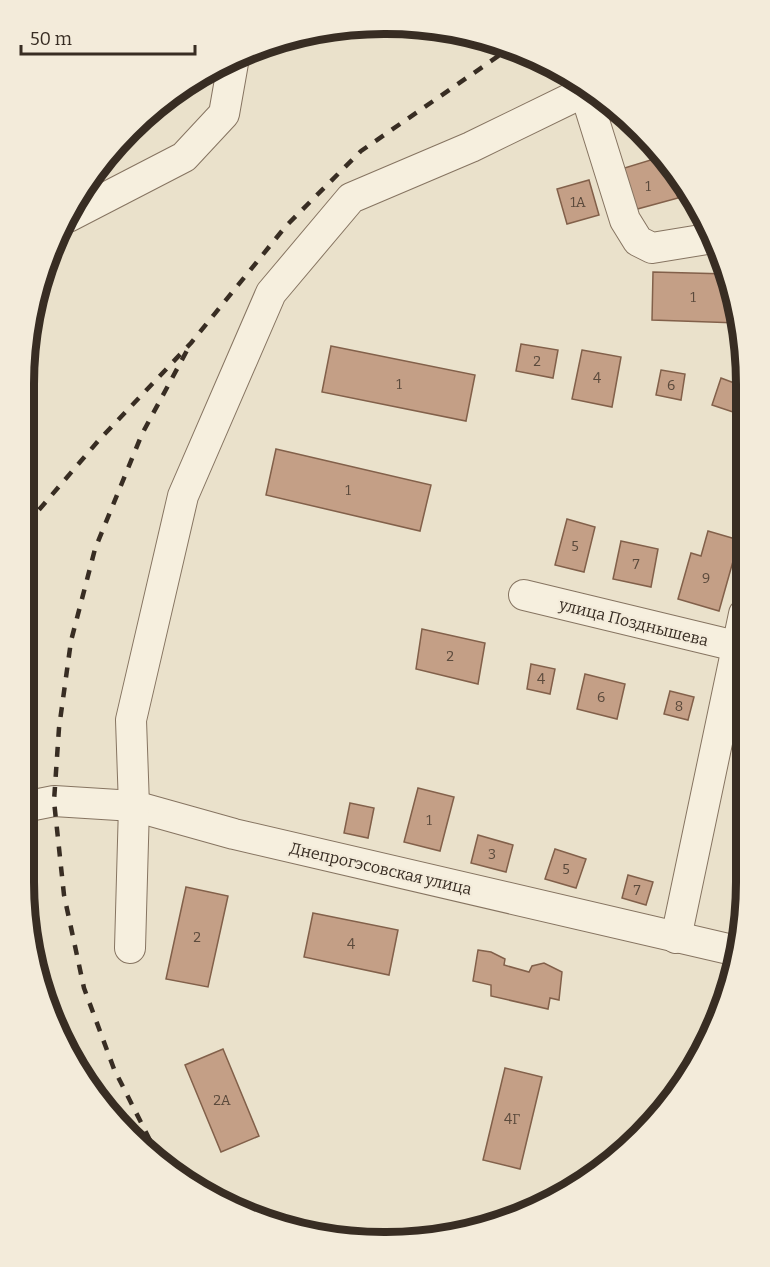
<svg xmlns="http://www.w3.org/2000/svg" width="770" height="1267" font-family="Bitter,serif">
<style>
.building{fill:#c49f86;stroke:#82604a;stroke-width:1.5}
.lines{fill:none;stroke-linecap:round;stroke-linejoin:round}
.minor-casing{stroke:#867461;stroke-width:32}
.minor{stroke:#f6efde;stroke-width:30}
.rail{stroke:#382d23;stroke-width:4.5;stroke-dasharray:10 10;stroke-linecap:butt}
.labels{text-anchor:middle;stroke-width:4.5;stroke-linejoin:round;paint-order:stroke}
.number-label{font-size:14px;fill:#5b4a3c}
.street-label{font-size:16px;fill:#382d23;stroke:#f3ebda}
.rim{fill:none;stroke:#382d23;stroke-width:8}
</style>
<rect width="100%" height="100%" fill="#eae1cb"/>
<g class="building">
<polygon points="657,158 671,174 678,198 630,211 618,170"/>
<polygon points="589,180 599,215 567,224 557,189"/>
<polygon points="653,272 728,274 738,323 652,320"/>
<polygon points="521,344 558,350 553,378 516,371"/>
<polygon points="331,346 475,375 466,421 322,392"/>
<polygon points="582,350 621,357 612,407 572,399"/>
<polygon points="661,370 685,374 681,400 656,395"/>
<polygon points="721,378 745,387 745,416 712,405"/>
<polygon points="276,449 431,485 420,531 266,495"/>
<polygon points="567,519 595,527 584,572 555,565"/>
<polygon points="708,531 739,540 719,611 678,599 691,553 701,556"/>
<polygon points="621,541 658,549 651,587 613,579"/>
<polygon points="422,629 485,643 478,684 416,669"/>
<polygon points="531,664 555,669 550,694 527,689"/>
<polygon points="585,674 625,684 617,719 577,709"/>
<polygon points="670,691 694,697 688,720 664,714"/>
<polygon points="741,709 744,709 744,745 735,743"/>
<polygon points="418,788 454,797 440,851 404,842"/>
<polygon points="350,803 374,808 368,838 344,833"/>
<polygon points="478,835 513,845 506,872 471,863"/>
<polygon points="555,849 586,859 576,888 545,879"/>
<polygon points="628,875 653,882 646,905 622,898"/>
<polygon points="186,887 228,896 208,987 166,979"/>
<polygon points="313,913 398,930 389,975 304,957"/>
<polygon points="478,950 491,952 505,959 504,965 529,972 532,966 544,963 562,972 559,1000 550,998 548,1009 491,996 491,985 473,981"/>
<polygon points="223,1049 259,1136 221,1152 185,1065"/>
<polygon points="505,1068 542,1077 520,1169 483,1160"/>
</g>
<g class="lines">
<defs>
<g id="minor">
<polyline points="585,92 625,220 638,241 652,248 713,238"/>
<polyline points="68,217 184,157 224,114 233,63"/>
<polyline points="524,595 744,648"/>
<polyline points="24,807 54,801 134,806 234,834 737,951"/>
<polyline points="676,938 744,614"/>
<polyline points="130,948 134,806 131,720 183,496 271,293 351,198 471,147 588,90"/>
</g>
</defs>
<use href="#minor" class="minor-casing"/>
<use href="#minor" class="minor"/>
<g class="rail">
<polyline points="26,525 99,440 191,343 286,226 361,151 507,50"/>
<polyline points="159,1158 114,1069 84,988 64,895 54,801 59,728 71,641 95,549 142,434 191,343"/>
</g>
</g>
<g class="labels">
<g class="number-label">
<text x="648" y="191">1</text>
<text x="578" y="207">1А</text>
<text x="693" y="302">1</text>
<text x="537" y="366">2</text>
<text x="597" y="383">4</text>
<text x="399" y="389">1</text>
<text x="671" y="390">6</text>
<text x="348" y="495">1</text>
<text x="575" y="551">5</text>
<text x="636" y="569">7</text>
<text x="706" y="583">9</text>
<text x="450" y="661">2</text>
<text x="541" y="684">4</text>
<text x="601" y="702">6</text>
<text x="679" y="711">8</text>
<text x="429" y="825">1</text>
<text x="492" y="859">3</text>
<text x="566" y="874">5</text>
<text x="637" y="895">7</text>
<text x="197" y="942">2</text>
<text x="351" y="949">4</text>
<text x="222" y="1105">2А</text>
<text x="512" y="1124">4Г</text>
</g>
<g class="street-label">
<text transform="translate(634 622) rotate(14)" y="6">улица Позднышева</text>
<text transform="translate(381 868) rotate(13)" y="6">Днепрогэсовская улица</text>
</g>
</g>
<path d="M0 0H770V1267H0ZM384 34H386A350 350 0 0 1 736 384V882A350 350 0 0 1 386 1232H384A350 350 0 0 1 34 882V384A350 350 0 0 1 384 34Z" fill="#f3ebda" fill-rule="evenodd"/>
<path class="rim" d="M384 34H386A350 350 0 0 1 736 384V882A350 350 0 0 1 386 1232H384A350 350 0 0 1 34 882V384A350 350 0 0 1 384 34Z"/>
<path d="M21 45v9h174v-9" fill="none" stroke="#382d23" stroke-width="3"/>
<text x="30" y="45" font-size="18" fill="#382d23" stroke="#f3ebda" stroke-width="4.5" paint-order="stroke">50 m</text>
</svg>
